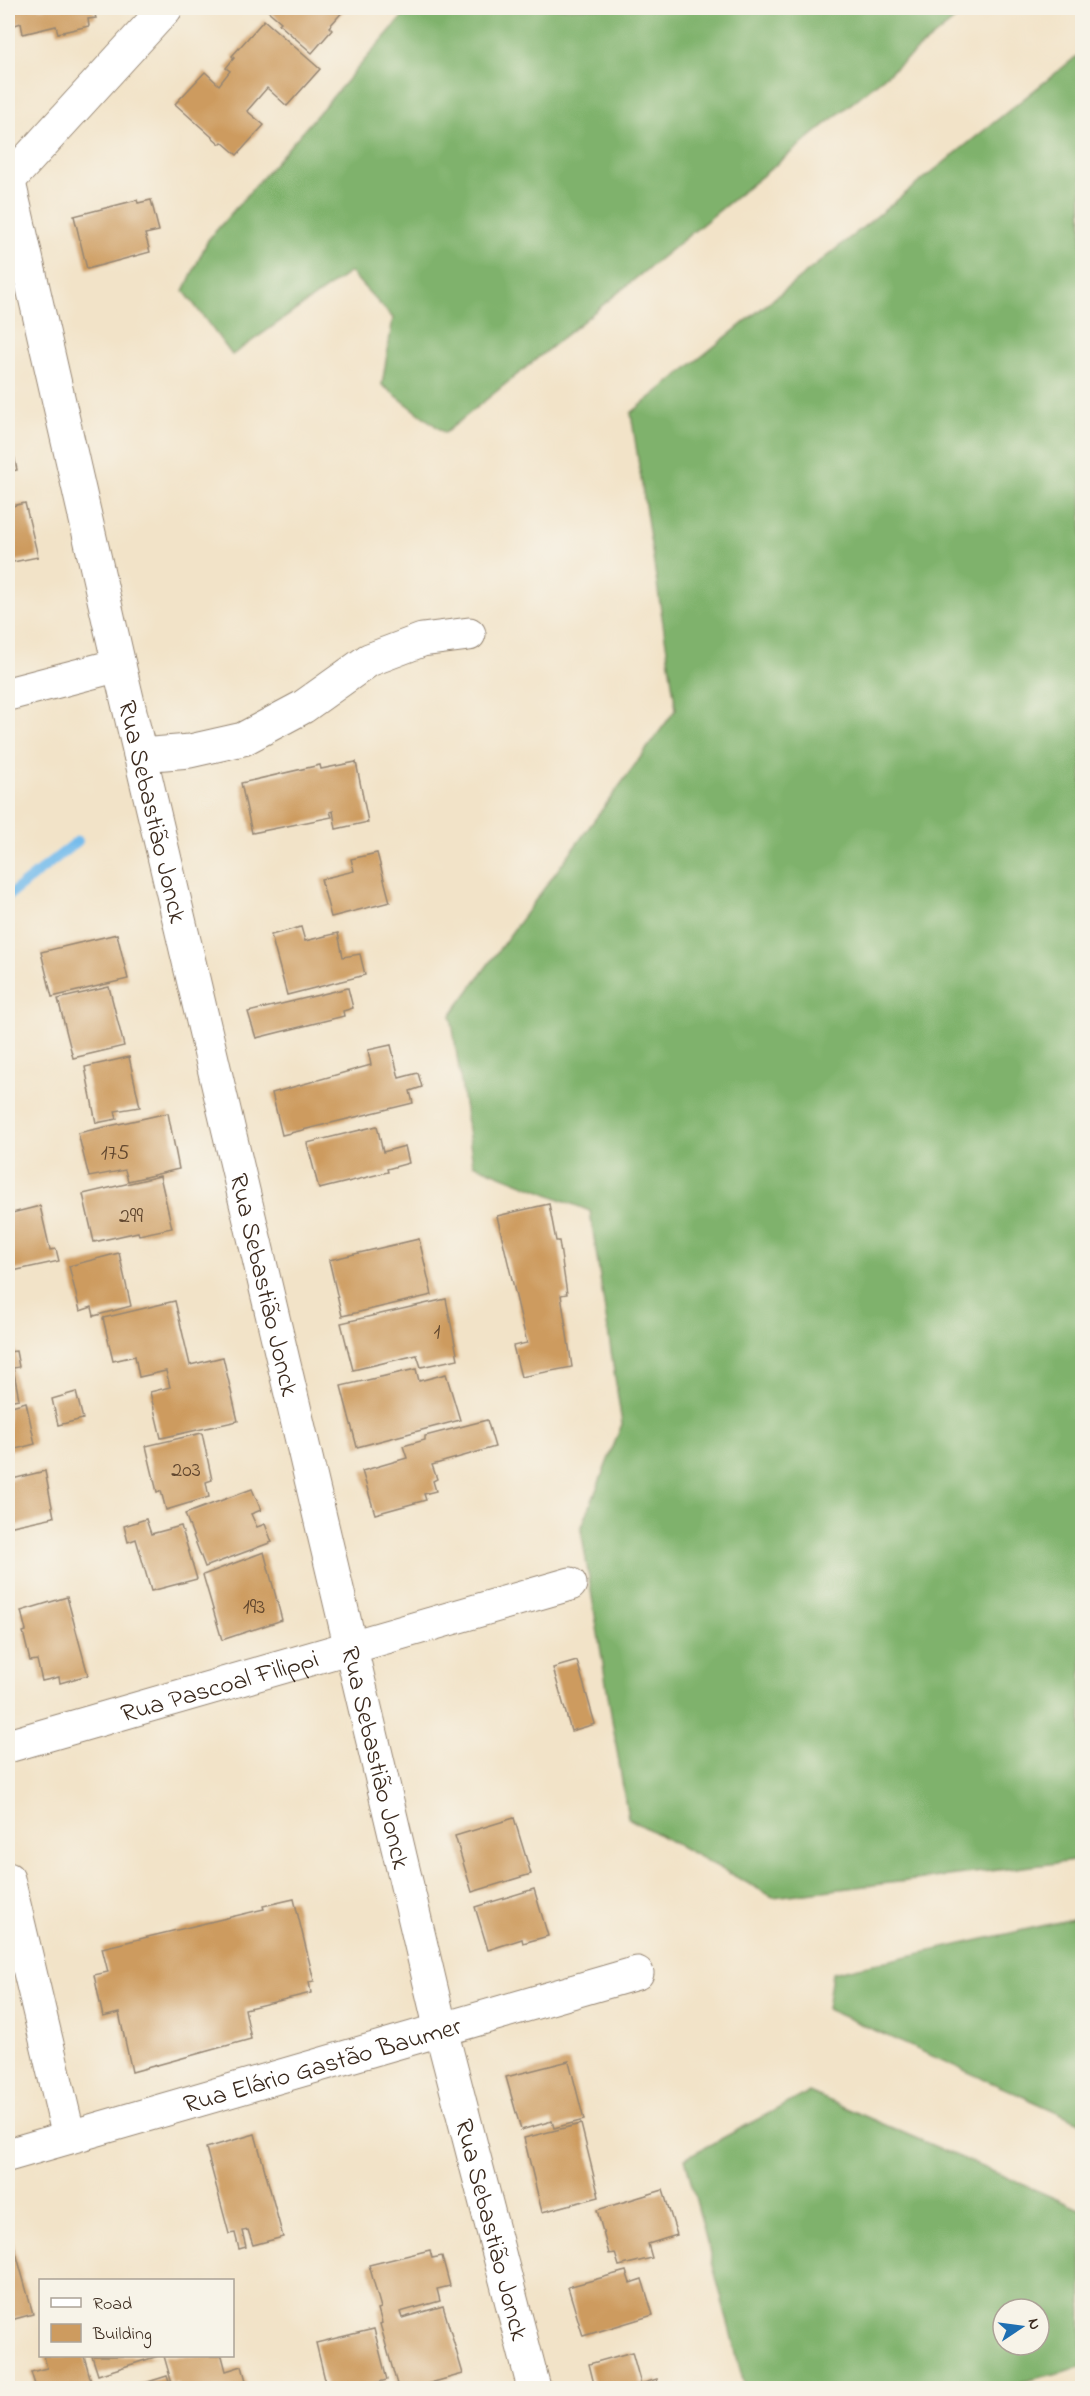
<svg xmlns="http://www.w3.org/2000/svg" width="1090" height="2396" font-family="'Indie Flower',sans-serif">
<style>
.forest{fill:#7fb26c;stroke:#5d6e45;stroke-width:1.5;fill-rule:evenodd}
.lines{fill:none;stroke-linecap:round;stroke-linejoin:round}
.stream{stroke:#74bcec;stroke-width:10}
.building{fill:#cd9b5f}
.minor-casing{stroke:#968673;stroke-width:35}
.minor{stroke:#fff;stroke-width:33}
.labels{text-anchor:middle;stroke-width:5;stroke-linejoin:round;paint-order:stroke}
.number-label{font-size:22px;fill:#60462e}
.street-label{font-size:26px;fill:#3b2a1e;stroke:#f7f3e8}
</style>
<rect width="100%" height="100%" fill="#f7f3e8"/>
<filter id="ink" filterUnits="userSpaceOnUse"><feTurbulence type="fractalNoise" baseFrequency=".0167" numOctaves="2"/><feDisplacementMap in="SourceGraphic" scale="12" xChannelSelector="R" yChannelSelector="G"/><feConvolveMatrix kernelMatrix="1 2 1 2 8 2 1 2 1" color-interpolation-filters="sRGB"/></filter>
<filter id="wash" filterUnits="userSpaceOnUse"><feTurbulence type="fractalNoise" baseFrequency=".008" numOctaves="4" result="noise"/><feDisplacementMap in="SourceGraphic" scale="24" xChannelSelector="R" yChannelSelector="G"/><feGaussianBlur stdDeviation="1.35" result="paint"/><feColorMatrix in="noise" values="0 0 0 0 0 0 0 0 0 0 0 0 0 0 0 0 0 1.4 0 .05"/><feComposite in="paint" operator="in"/></filter>
<g filter="url(#wash)">
<rect width="100%" height="100%" fill="#f2e3c8"/>
<g class="forest">
<polygon points="410,8 969,8 445,433 382,385 393,318 350,272 232,355 184,291 208,240"/>
<polygon points="1082,52 1082,1860 773,1897 628,1818 581,1529 622,1424 590,1211 473,1164 451,1015 676,709 631,413"/>
<polygon points="1082,1917 1082,2123 827,2009 832,1973"/>
<path d="M809,2092L1082,2210V2367L998,2388H745L685,2158ZM1003,2309H1039V2345H1003Z"/>
</g>
<g class="lines">
<polyline class="stream" points="8,896 78,841"/>
</g>
<g id="blocks">
<g class="building">
<polygon points="8,8 93,8 96,18 88,19 89,26 58,33 56,26 23,34 21,23 9,27"/>
<polygon points="269,8 346,8 329,27 332,30 312,53 279,24 281,22 267,10"/>
<polygon points="264,20 320,69 287,106 267,88 247,111 264,125 237,155 222,142 220,144 175,104 205,72 219,85 230,71 226,68 234,58 232,56"/>
<polygon points="137,200 138,203 151,200 159,231 145,234 150,252 87,269 74,216"/>
<polygon points="8,426 17,470 8,472"/>
<polygon points="25,503 38,557 8,563 8,507"/>
<polygon points="356,762 368,822 336,829 333,811 330,812 332,817 252,833 241,783 320,765 321,769"/>
<polygon points="377,853 390,902 331,917 321,879 354,871 351,859"/>
<polygon points="301,927 305,941 338,933 343,957 360,954 365,975 287,995 271,935"/>
<polygon points="117,934 128,979 52,997 41,952"/>
<polygon points="109,987 124,1046 73,1058 58,999"/>
<polygon points="348,988 353,1008 343,1011 344,1016 256,1038 248,1012"/>
<polygon points="391,1045 399,1078 418,1073 422,1087 410,1091 413,1103 282,1135 272,1093 371,1065 368,1050"/>
<polygon points="129,1057 140,1107 115,1111 117,1119 96,1123 85,1067"/>
<polygon points="168,1113 179,1169 128,1181 125,1170 89,1177 78,1133"/>
<polygon points="377,1126 383,1152 405,1146 409,1163 387,1169 388,1172 319,1189 307,1143"/>
<polygon points="160,1176 172,1228 139,1235 138,1232 94,1242 83,1194"/>
<polygon points="549,1204 556,1241 559,1241 567,1294 561,1295 572,1367 521,1377 513,1346 527,1343 497,1216"/>
<polygon points="40,1206 50,1250 56,1249 59,1261 8,1272 8,1214"/>
<polygon points="419,1239 432,1295 342,1316 329,1260"/>
<polygon points="119,1253 131,1306 94,1316 92,1307 80,1311 69,1266"/>
<polygon points="446,1299 458,1359 421,1367 417,1355 353,1370 341,1323"/>
<polygon points="175,1301 190,1365 223,1357 238,1421 161,1438 150,1392 170,1387 166,1371 139,1377 135,1356 113,1361 103,1318"/>
<polygon points="16,1351 19,1367 13,1368 19,1399 8,1401 8,1352"/>
<polygon points="416,1369 419,1381 446,1374 460,1420 357,1447 341,1386"/>
<polygon points="76,1392 83,1419 58,1425 52,1399"/>
<polygon points="26,1402 35,1444 8,1451 8,1407"/>
<polygon points="487,1420 495,1447 432,1465 437,1479 433,1481 436,1491 424,1494 426,1500 375,1514 362,1471 407,1458 403,1446 425,1440 425,1436"/>
<polygon points="202,1433 212,1480 206,1482 209,1497 166,1510 161,1491 157,1492 146,1446"/>
<polygon points="45,1471 54,1517 8,1527 8,1480"/>
<polygon points="252,1489 261,1510 251,1514 257,1527 265,1524 272,1542 205,1567 185,1514"/>
<polygon points="146,1519 151,1534 181,1526 197,1579 151,1591 136,1539 128,1542 124,1526"/>
<polygon points="264,1552 282,1620 222,1640 203,1575"/>
<polygon points="67,1597 88,1675 60,1683 59,1677 42,1681 37,1660 30,1661 23,1632 26,1631 21,1611"/>
<polygon points="577,1661 595,1724 571,1731 553,1668"/>
<polygon points="514,1818 531,1874 472,1892 455,1836"/>
<polygon points="534,1889 548,1936 523,1943 522,1939 488,1950 475,1907"/>
<polygon points="294,1899 314,1981 309,1982 311,1993 245,2009 251,2039 132,2072 119,2013 103,2017 94,1975 108,1972 102,1948 264,1909 263,1906"/>
<polygon points="569,2061 584,2120 554,2128 552,2121 521,2130 506,2077"/>
<polygon points="581,2124 599,2197 542,2212 524,2138"/>
<polygon points="255,2134 283,2237 253,2245 248,2230 242,2231 246,2247 239,2249 235,2233 229,2234 206,2148"/>
<polygon points="663,2190 677,2235 648,2244 652,2258 619,2266 615,2253 609,2254 597,2210"/>
<polygon points="8,2224 33,2314 11,2320 8,2308"/>
<polygon points="430,2250 432,2258 442,2256 450,2286 437,2289 440,2301 400,2312 402,2318 443,2306 463,2374 412,2388 398,2388 380,2324 382,2323 378,2309 381,2308 369,2265"/>
<polygon points="626,2271 630,2283 642,2279 653,2315 583,2336 568,2287"/>
<polygon points="374,2329 387,2380 363,2386 364,2388 327,2388 316,2343"/>
<polygon points="632,2352 641,2384 657,2379 659,2388 595,2388 589,2364"/>
<polygon points="44,2356 84,2356 93,2388 36,2388 31,2372 47,2368"/>
<polygon points="92,2356 158,2356 98,2375"/>
<polygon points="164,2356 222,2356 226,2371 242,2366 248,2388 180,2388 178,2383 172,2384"/>
<polygon points="167,2376 171,2388 129,2388"/>
</g>
</g>
</g>
<g filter="url(#ink)">
<use href="#blocks" fill-opacity="0" stroke="#968673" stroke-width="1.5"/>
<g class="lines">
<defs>
<g id="minor">
<path id="s1" d="M8,178L119,665L441,2030L534,2388"/>
<polyline points="8,181 166,8"/>
<polyline points="8,694 119,665"/>
<polyline points="140,755 190,751 243,739 303,707 369,660 422,640 469,634"/>
<path id="s2" d="M8,1746L570,1584"/>
<polyline points="8,1879 69,2137"/>
<path id="s3" d="M8,2155L637,1973"/>
</g>
</defs>
<use href="#minor" class="minor-casing"/>
<use href="#minor" class="minor"/>
</g>
</g>
<g class="labels">
<g class="number-label">
<text x="115" y="1159">175</text>
<text x="131" y="1222">299</text>
<text x="437" y="1338">1</text>
<text x="186" y="1476">203</text>
<text x="254" y="1613">193</text>
</g>
<g class="street-label">
<text dy="9" stroke="none"><textPath href="#s1" startOffset="650">Rua Sebastião Jonck</textPath></text>
<text dy="9" stroke="none"><textPath href="#s1" startOffset="1136">Rua Sebastião Jonck</textPath></text>
<text dy="9" stroke="none"><textPath href="#s2" startOffset="220">Rua Pascoal Filippi</textPath></text>
<text dy="9" stroke="none"><textPath href="#s1" startOffset="1622">Rua Sebastião Jonck</textPath></text>
<text dy="9" stroke="none"><textPath href="#s3" startOffset="327">Rua Elário Gastão Baumer</textPath></text>
<text dy="9" stroke="none"><textPath href="#s1" startOffset="2108">Rua Sebastião Jonck</textPath></text>
</g>
</g>
<rect width="1090" height="2396" fill="none" stroke="#f7f3e8" stroke-width="30"/>
<rect x="39" y="2279" width="195" height="78" fill="#f7f3e8" stroke="#aca397" stroke-width="1.5"/>
<rect x="51" y="2298" width="30" height="9" fill="#ffffff" stroke="#aca397" stroke-width="1.5"/>
<text x="93" y="2309" font-size="18" fill="#3b2a1e">Road</text>
<rect x="51" y="2324" width="30" height="18" fill="#cd9b5f" stroke="#aca397" stroke-width="1.5"/>
<text x="93" y="2339" font-size="18" fill="#3b2a1e">Building</text>
<g transform="translate(1021 2327) rotate(77)"><circle r="28" fill="#f7f3e8" stroke="#aca397" stroke-width="1.5"/>
<path d="M0-4.5L10 22L0 15L-10 22Z" fill="#1f6fb2"/>
<text y="-9" font-size="16" font-weight="bold" text-anchor="middle" fill="#3b2a1e">N</text>
</g>
</svg>
